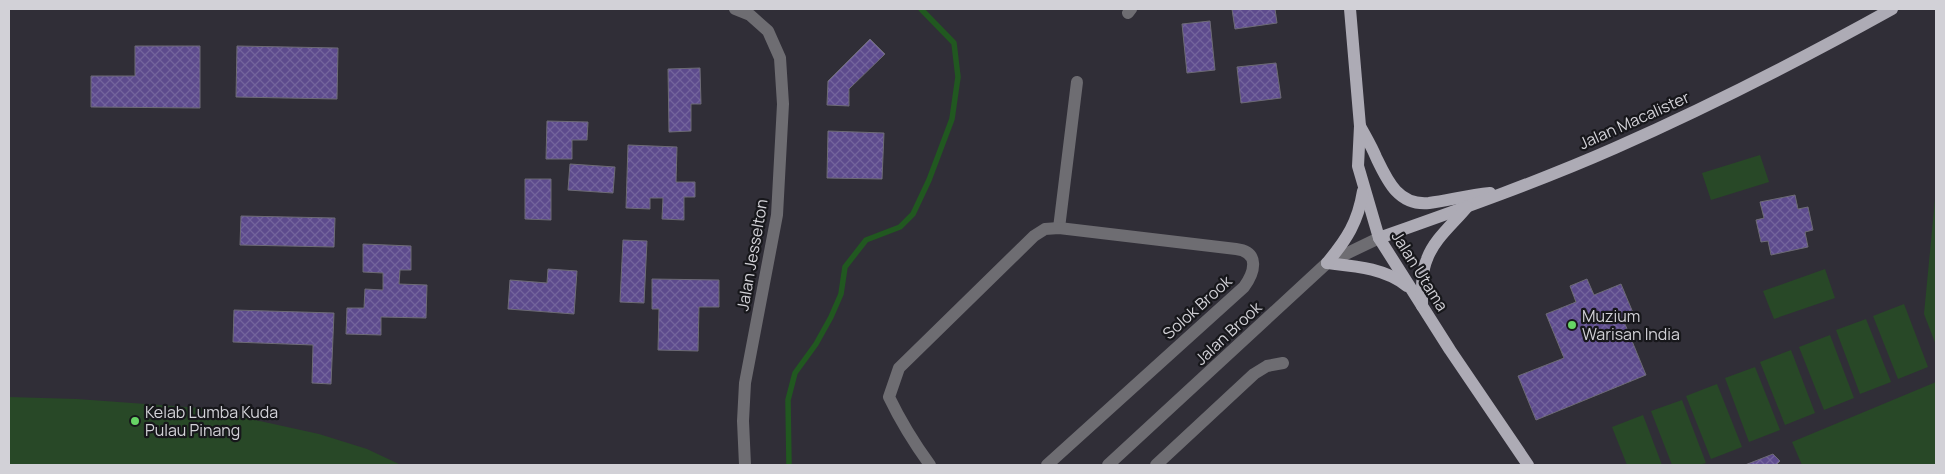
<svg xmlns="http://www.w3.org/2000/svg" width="1945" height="474" font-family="Manrope,sans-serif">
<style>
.pitch{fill:#284827}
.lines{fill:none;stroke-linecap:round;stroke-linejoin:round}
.stream{stroke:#215820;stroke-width:5.5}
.building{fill:url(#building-cross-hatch);stroke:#6d6b76}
.minor{stroke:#6e6d72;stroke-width:12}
.major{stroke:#adabb5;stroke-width:12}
.poi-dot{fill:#67d465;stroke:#17171b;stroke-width:2}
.labels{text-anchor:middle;stroke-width:4.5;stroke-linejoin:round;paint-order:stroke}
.street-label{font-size:16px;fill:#d2d1d7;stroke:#17171b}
.poi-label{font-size:16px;fill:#d2d1d7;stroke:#17171b;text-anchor:start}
</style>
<defs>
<pattern id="building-cross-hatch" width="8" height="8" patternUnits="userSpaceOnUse" patternTransform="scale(1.25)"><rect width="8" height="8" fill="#5d4b8d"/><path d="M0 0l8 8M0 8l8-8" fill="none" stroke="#73649c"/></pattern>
</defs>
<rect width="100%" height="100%" fill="#302e37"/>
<g class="pitch">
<polygon points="1760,155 1769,182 1711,200 1702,173"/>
<polygon points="1936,189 1936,345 1924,314"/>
<polygon points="1825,269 1835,298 1774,319 1763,291"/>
<polygon points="1904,304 1928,367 1898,379 1873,316"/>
<polygon points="1866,319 1891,382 1860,394 1836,330"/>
<polygon points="1830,335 1854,398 1824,410 1799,347"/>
<polygon points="1791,350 1815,413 1785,425 1760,362"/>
<polygon points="1755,367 1780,430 1749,442 1725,378"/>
<polygon points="1936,382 1936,465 1802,465 1792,442"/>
<polygon points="1717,384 1742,447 1711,459 1686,396"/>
<polygon points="9,397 77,399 201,408 319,434 367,449 401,465 9,465"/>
<polygon points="1682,400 1706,463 1699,465 1672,465 1651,411"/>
<polygon points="1643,415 1662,465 1627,465 1612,427"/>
</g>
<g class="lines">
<polyline class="stream" points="789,465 788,400 795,373 816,344 831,317 841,294 845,267 866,240 900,227 913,214 929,180 952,119 958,77 954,43 921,9"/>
</g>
<g class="building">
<polygon points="1232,9 1275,9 1277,23 1235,29"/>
<polygon points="1210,21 1215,70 1187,73 1182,24"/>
<polygon points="870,39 885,54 849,89 849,106 827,105 828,81"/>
<polygon points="135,46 200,46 200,108 91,107 91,76 135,76"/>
<polygon points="237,46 338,48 337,99 236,97"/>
<polygon points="1276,63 1281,98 1241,103 1237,67"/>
<polygon points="700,68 701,104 691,104 691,131 669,132 668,69"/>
<polygon points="547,121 588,122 587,140 572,140 572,159 546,159"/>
<polygon points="828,131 884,133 882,179 827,178"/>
<polygon points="628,145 677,147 676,182 695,182 695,197 684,197 684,220 662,219 663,198 650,198 650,209 626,208"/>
<polygon points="570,164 615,167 613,193 568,190"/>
<polygon points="525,179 551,179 551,220 525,219"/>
<polygon points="1795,195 1798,209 1808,207 1813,230 1805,232 1808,247 1771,255 1768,241 1761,242 1756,220 1764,218 1760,202"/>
<polygon points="241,216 335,218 334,247 240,245"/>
<polygon points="623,240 647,241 644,303 620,302"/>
<polygon points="363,244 411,246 411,270 400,270 399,284 427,285 426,318 381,317 381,335 346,334 347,308 364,308 365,289 383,290 383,273 363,272"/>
<polygon points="548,269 577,271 574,314 508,309 510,280 547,283"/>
<polygon points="652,279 719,280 719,307 699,307 698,351 658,350 659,309 652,309"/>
<polygon points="1587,279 1594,295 1621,284 1636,320 1625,324 1646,375 1536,420 1518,376 1564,358 1546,314 1576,302 1570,286"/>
<polygon points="234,310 334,313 331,384 312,383 313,345 233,342"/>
<polygon points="1773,454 1780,461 1776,465 1745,465"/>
</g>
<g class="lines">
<g class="minor">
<polyline points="735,9 750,15 768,31 780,58 783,104 777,215 745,383 743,421 745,465"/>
<polyline points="1128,13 1131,9"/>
<polyline points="1059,228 1077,82"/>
<path d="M930,465C914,443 901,422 889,397L899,368L1034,236L1045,229L1059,228L1236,249C1260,252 1255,272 1244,287L1047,465"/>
<polyline points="1108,465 1327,263 1379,238"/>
<polyline points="1156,465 1254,374 1267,366 1283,363"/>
</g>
<g class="major">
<polyline points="1350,9 1360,126 1358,166 1379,238 1450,350 1528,465"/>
<path d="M1360,126C1366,137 1372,147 1376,157C1387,180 1398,206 1429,203C1450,200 1469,195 1490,193"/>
<path d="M1379,238C1458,210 1538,182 1615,148C1710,106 1802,59 1892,9"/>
<path d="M1327,263C1354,266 1385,268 1407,286"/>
<path d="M1327,263C1347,239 1358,222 1363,191"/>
<path d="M1422,306C1422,290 1421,273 1427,259C1434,239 1454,223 1467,207"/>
</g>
</g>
<g class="poi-dot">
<circle cx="1572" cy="325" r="5"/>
<circle cx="135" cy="421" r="5"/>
</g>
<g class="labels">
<g class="street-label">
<text transform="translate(1634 120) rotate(-24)" y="6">Jalan Macalister</text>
<text transform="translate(752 255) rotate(-80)" y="6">Jalan Jesselton</text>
<text transform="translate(1420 271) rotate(58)" y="6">Jalan Utama</text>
<text transform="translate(1197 307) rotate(-42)" y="6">Solok Brook</text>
<text transform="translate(1228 333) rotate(-43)" y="6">Jalan Brook</text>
</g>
<g class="poi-label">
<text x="1582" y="322">Muzium<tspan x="1582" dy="18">Warisan India</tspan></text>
<text x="145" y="418">Kelab Lumba Kuda<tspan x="145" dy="18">Pulau Pinang</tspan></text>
</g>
</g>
<rect width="1945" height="474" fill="none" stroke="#d2d1d7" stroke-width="20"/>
</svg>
